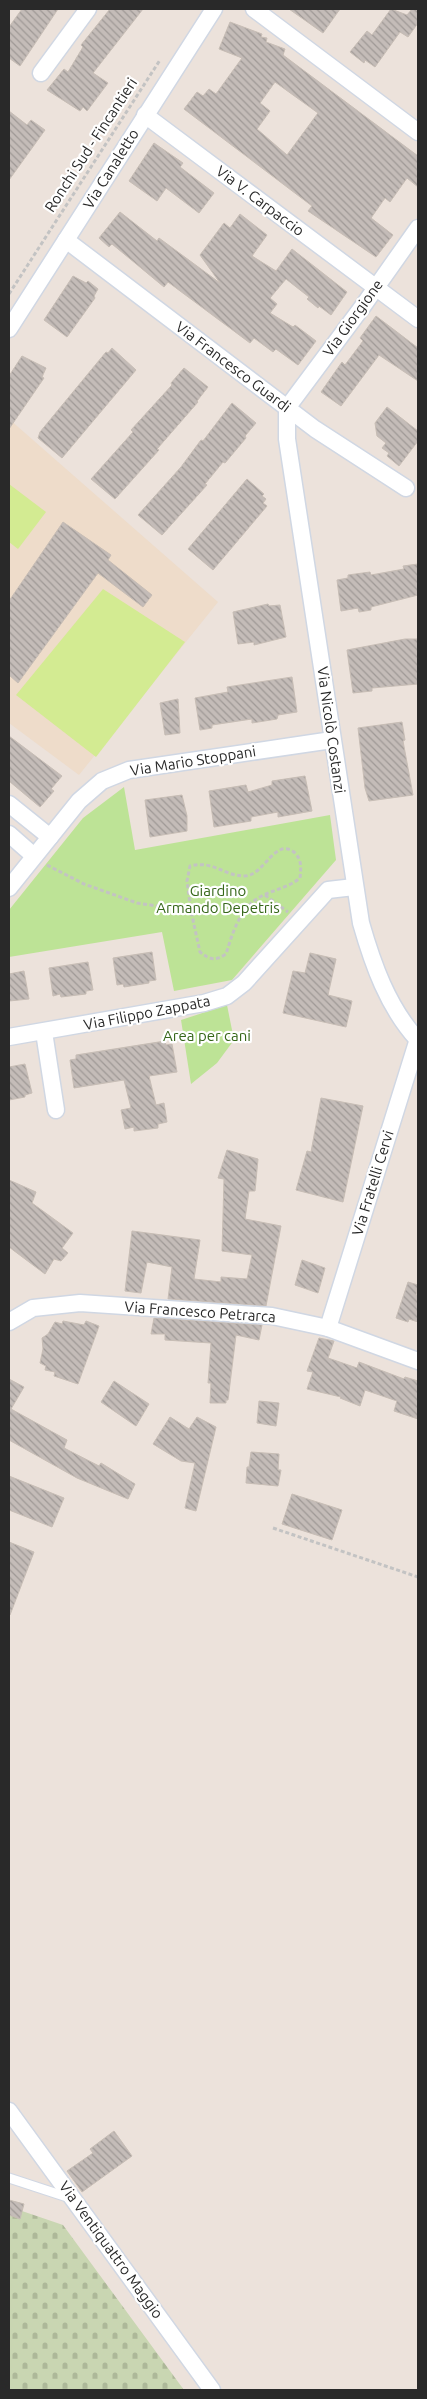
<svg xmlns="http://www.w3.org/2000/svg" width="427" height="2399" font-family="Ubuntu,sans-serif">
<style>
.education{fill:#eedcca}
.cemetery{fill:url(#cemetery-stones)}
.park{fill:#bde396}
.pitch{fill:#d3eb92}
.building{fill:url(#building-back-hatch);stroke:#c7bdb5;fill-rule:evenodd}
.lines{fill:none;stroke-linecap:round;stroke-linejoin:round}
.service-casing{stroke:#d0d7e3;stroke-width:11}
.minor-casing{stroke:#d0d7e3;stroke-width:19}
.path{stroke:#c3c3c3;stroke-width:3;stroke-dasharray:4 2.5;stroke-linecap:butt}
.service{stroke:#fff;stroke-width:9}
.minor{stroke:#fff;stroke-width:16}
.labels{text-anchor:middle;stroke-width:4.5;stroke-linejoin:round;paint-order:stroke}
.street-label{font-size:15px;fill:#292929;stroke:#fff}
.park-label{font-size:15px;fill:#366719;stroke:#fff}
</style>
<defs>
<pattern id="cemetery-stones" width="16" height="16" patternUnits="userSpaceOnUse" patternTransform="scale(1.25)"><rect width="16" height="16" fill="#c9d6b2"/><path d="M2 7V4a2 2 0 0 1 4 0v3zM10 15v-3a2 2 0 0 1 4 0v3z" fill="#adb899"/></pattern>
<pattern id="building-back-hatch" width="6" height="6" patternUnits="userSpaceOnUse" patternTransform="scale(1.25)"><rect width="6" height="6" fill="#c4bcb8"/><path d="M-1 5l2 2M0 0l6 6M5-1l2 2" fill="none" stroke="#9f9996"/></pattern>
</defs>
<rect width="100%" height="100%" fill="#ece2db"/>
<polygon class="education" points="9,419 218,602 79,775 9,723"/>
<polygon class="cemetery" points="9,2200 24,2204 22,2211 63,2225 184,2390 9,2390"/>
<g class="park">
<polygon points="124,787 135,850 330,815 336,860 232,980 174,991 162,932 9,957 9,910 83,818"/>
<polygon points="227,1005 234,1040 217,1063 191,1084 181,1020"/>
</g>
<g class="pitch">
<polygon points="9,484 46,512 18,549 9,542"/>
<polygon points="103,589 185,642 96,757 16,695"/>
</g>
<g class="building">
<polygon points="22,9 58,9 20,66 9,58 9,27"/>
<polygon points="110,9 143,9 93,73 108,83 87,111 83,107 80,111 47,90 64,69 68,72 83,47 81,45"/>
<polygon points="289,9 340,9 323,33"/>
<polygon points="391,9 407,15 412,9 418,9 418,23 408,37 400,32 375,67 365,60 364,63 350,52 367,31 372,35"/>
<path d="M230,22L262,34L261,37L267,38L266,42L285,49L283,55L418,156V187L407,178L390,202L385,198L371,218L393,235L376,257L308,211L312,206L184,109L197,92L203,96L209,89L216,94L242,58L219,49ZM275,82L318,113L287,155L257,129L270,111L260,103Z"/>
<polygon points="9,111 27,125 31,120 45,130 9,180"/>
<polygon points="154,143 183,163 180,167 214,193 199,213 166,188 157,201 129,181"/>
<polygon points="120,212 157,241 159,238 220,283 200,255 224,223 230,228 240,214 267,235 252,256 276,271 292,249 347,292 331,315 319,306 318,308 307,299 309,297 286,279 270,298 277,304 270,313 293,327 295,325 316,341 298,365 276,349 273,352 254,338 250,343 168,282 164,287 112,244 109,247 99,238"/>
<polygon points="73,276 86,283 88,281 98,289 94,296 95,298 67,337 44,320"/>
<polygon points="376,316 418,348 418,381 379,355 341,406 321,392 342,362 345,365 363,341 360,338"/>
<polygon points="112,348 136,370 62,458 38,438 40,432 106,352 108,353"/>
<polygon points="22,356 46,368 42,377 44,378 9,429 9,376"/>
<polygon points="184,368 208,387 197,401 198,402 157,449 159,450 115,499 91,479 133,432 131,430 172,385 171,383"/>
<polygon points="232,403 256,423 245,436 246,438 225,463 223,462 205,484 207,485 162,535 138,515 181,467 201,440 203,441"/>
<polygon points="387,407 418,431 418,441 399,466 387,456 389,453 382,448 386,443 377,436 375,423"/>
<polygon points="247,479 264,494 262,496 266,499 263,503 267,506 213,570 188,549"/>
<polygon points="63,522 111,555 108,560 152,595 143,607 98,573 18,683 9,675 9,601"/>
<polygon points="418,564 418,595 371,607 371,610 359,612 358,608 341,611 337,580 348,578 348,575 370,572 371,575 404,569 403,566"/>
<polygon points="268,604 269,606 280,605 286,637 254,645 254,642 238,644 233,612"/>
<polygon points="405,639 418,639 418,684 372,688 372,691 353,693 347,650"/>
<polygon points="292,677 297,712 278,715 277,719 252,723 252,719 212,725 212,728 200,730 195,698 228,692 227,687"/>
<polygon points="178,699 180,733 165,735 160,703"/>
<polygon points="402,722 405,740 403,741 413,795 369,801 365,788 358,728"/>
<polygon points="9,736 62,776 51,789 54,791 40,807 9,781"/>
<polygon points="305,776 312,811 278,817 278,812 251,817 251,821 214,827 209,791 246,785 248,792 272,785 272,781"/>
<polygon points="182,795 187,816 187,831 150,837 145,800"/>
<polygon points="152,952 156,980 149,981 149,983 124,987 123,984 117,985 113,958"/>
<polygon points="310,953 336,959 328,995 352,1001 346,1027 283,1013 293,971 305,973"/>
<polygon points="88,962 93,990 86,991 86,994 61,997 60,994 53,996 49,968"/>
<polygon points="24,971 29,999 9,1001 9,974"/>
<polygon points="165,1041 166,1045 172,1044 177,1072 149,1076 156,1105 164,1103 167,1122 158,1124 158,1128 134,1131 134,1127 125,1129 121,1110 131,1108 124,1080 74,1088 70,1060 76,1059 76,1055"/>
<polygon points="25,1064 32,1093 25,1095 25,1097 9,1100 9,1067"/>
<polygon points="321,1098 363,1106 343,1202 296,1190 307,1151 311,1152"/>
<polygon points="227,1150 258,1159 255,1191 249,1191 245,1219 281,1226 266,1306 168,1299 172,1267 147,1262 141,1293 125,1291 132,1231 200,1240 194,1279 221,1282 221,1277 247,1279 252,1255 222,1251 224,1179 218,1178"/>
<polygon points="9,1180 36,1192 32,1203 73,1233 62,1248 68,1253 61,1261 54,1259 45,1274 9,1247"/>
<polygon points="302,1260 325,1268 318,1293 295,1285"/>
<polygon points="408,1282 418,1285 416,1295 418,1296 418,1322 409,1319 408,1322 396,1318"/>
<polygon points="154,1318 262,1325 259,1340 236,1335 228,1400 226,1400 226,1403 210,1403 211,1383 208,1383 211,1343 165,1340 165,1334 151,1334"/>
<polygon points="63,1321 84,1325 86,1321 99,1326 78,1384 54,1376 55,1372 45,1370 46,1366 40,1363 43,1349 42,1338 48,1334 55,1322 62,1324"/>
<polygon points="319,1338 334,1341 328,1358 357,1368 359,1362 404,1379 405,1377 418,1381 418,1419 394,1411 397,1401 365,1390 360,1406 340,1398 341,1397 307,1389 313,1372 307,1371"/>
<polygon points="9,1379 24,1387 11,1409 67,1440 64,1448 99,1466 101,1463 135,1484 128,1499 77,1478 9,1440"/>
<polygon points="114,1381 149,1404 136,1426 101,1402"/>
<polygon points="259,1401 279,1403 276,1426 257,1423"/>
<polygon points="170,1417 189,1429 197,1417 216,1427 196,1511 185,1508 195,1463 181,1461 153,1444"/>
<polygon points="251,1452 279,1454 278,1470 281,1470 278,1486 246,1483 247,1467 249,1467"/>
<polygon points="9,1476 64,1498 52,1527 9,1510"/>
<polygon points="292,1494 342,1510 332,1540 282,1524"/>
<polygon points="9,1542 34,1552 10,1615 9,1615"/>
<polygon points="114,2131 132,2156 82,2192 67,2171 93,2153 90,2149"/>
<polygon points="9,2200 24,2204 20,2219 9,2215"/>
</g>
<g class="lines">
<defs>
<polyline id="service" points="9,2178 70,2198"/>
<g id="minor">
<polyline points="254,9 418,132"/>
<polyline points="41,73 88,9"/>
<polyline points="145,115 418,319"/>
<polyline points="66,240 315,429 406,488"/>
<polyline points="9,329 214,9"/>
<polyline points="9,804 50,837"/>
<polyline points="9,834 34,856"/>
<polyline points="9,888 79,801 102,781 129,770 332,740"/>
<polyline points="44,1032 56,1110"/>
<polyline points="9,1037 204,1003 227,996 244,983 328,890 354,887"/>
<path d="M417,1039C388,1007 373,965 361,923L287,439V408L363,306L418,228"/>
<polyline points="9,1322 33,1308 80,1303 272,1316 328,1328 418,1361"/>
<polyline points="328,1328 418,1039"/>
<polyline points="9,2111 212,2390"/>
</g>
</defs>
<use href="#service" class="service-casing"/>
<use href="#minor" class="minor-casing"/>
<g class="path">
<polyline points="9,294 160,60"/>
<path d="M47,865L84,884L137,903L191,911L187,881L190,866C214,860 223,876 245,876C265,875 275,836 295,853C302,860 301,869 300,878C287,889 269,890 255,900C238,913 232,935 226,954C215,961 210,960 200,952L191,911"/>
<polyline points="265,895 288,912"/>
<polyline points="273,1528 418,1577"/>
</g>
<use href="#service" class="service"/>
<use href="#minor" class="minor"/>
</g>
<g class="labels">
<g class="street-label">
<text transform="translate(91 145) rotate(-57)" y="5">Ronchi Sud - Fincantieri</text>
<text transform="translate(111 169) rotate(-58)" y="5">Via Canaletto</text>
<text transform="translate(260 201) rotate(37)" y="5">Via V. Carpaccio</text>
<text transform="translate(353 318) rotate(-54)" y="5">Via Giorgione</text>
<text transform="translate(233 367) rotate(37)" y="5">Via Francesco Guardi</text>
<text transform="translate(331 730) rotate(82)" y="5">Via Nicolò Costanzi</text>
<text transform="translate(193 761) rotate(-9)" y="5">Via Mario Stoppani</text>
<text transform="translate(147 1013) rotate(-11)" y="5">Via Filippo Zappata</text>
<text transform="translate(373 1183) rotate(-73)" y="5">Via Fratelli Cervi</text>
<text transform="translate(200 1312) rotate(4)" y="5">Via Francesco Petrarca</text>
<text transform="translate(111 2250) rotate(54)" y="5">Via Ventiquattro Maggio</text>
</g>
<g class="park-label">
<text x="218" y="896">Giardino<tspan x="218" dy="17">Armando Depetris</tspan></text>
<text x="207" y="1041">Area per cani</text>
</g>
</g>
<rect width="427" height="2399" fill="none" stroke="#292929" stroke-width="20"/>
</svg>
